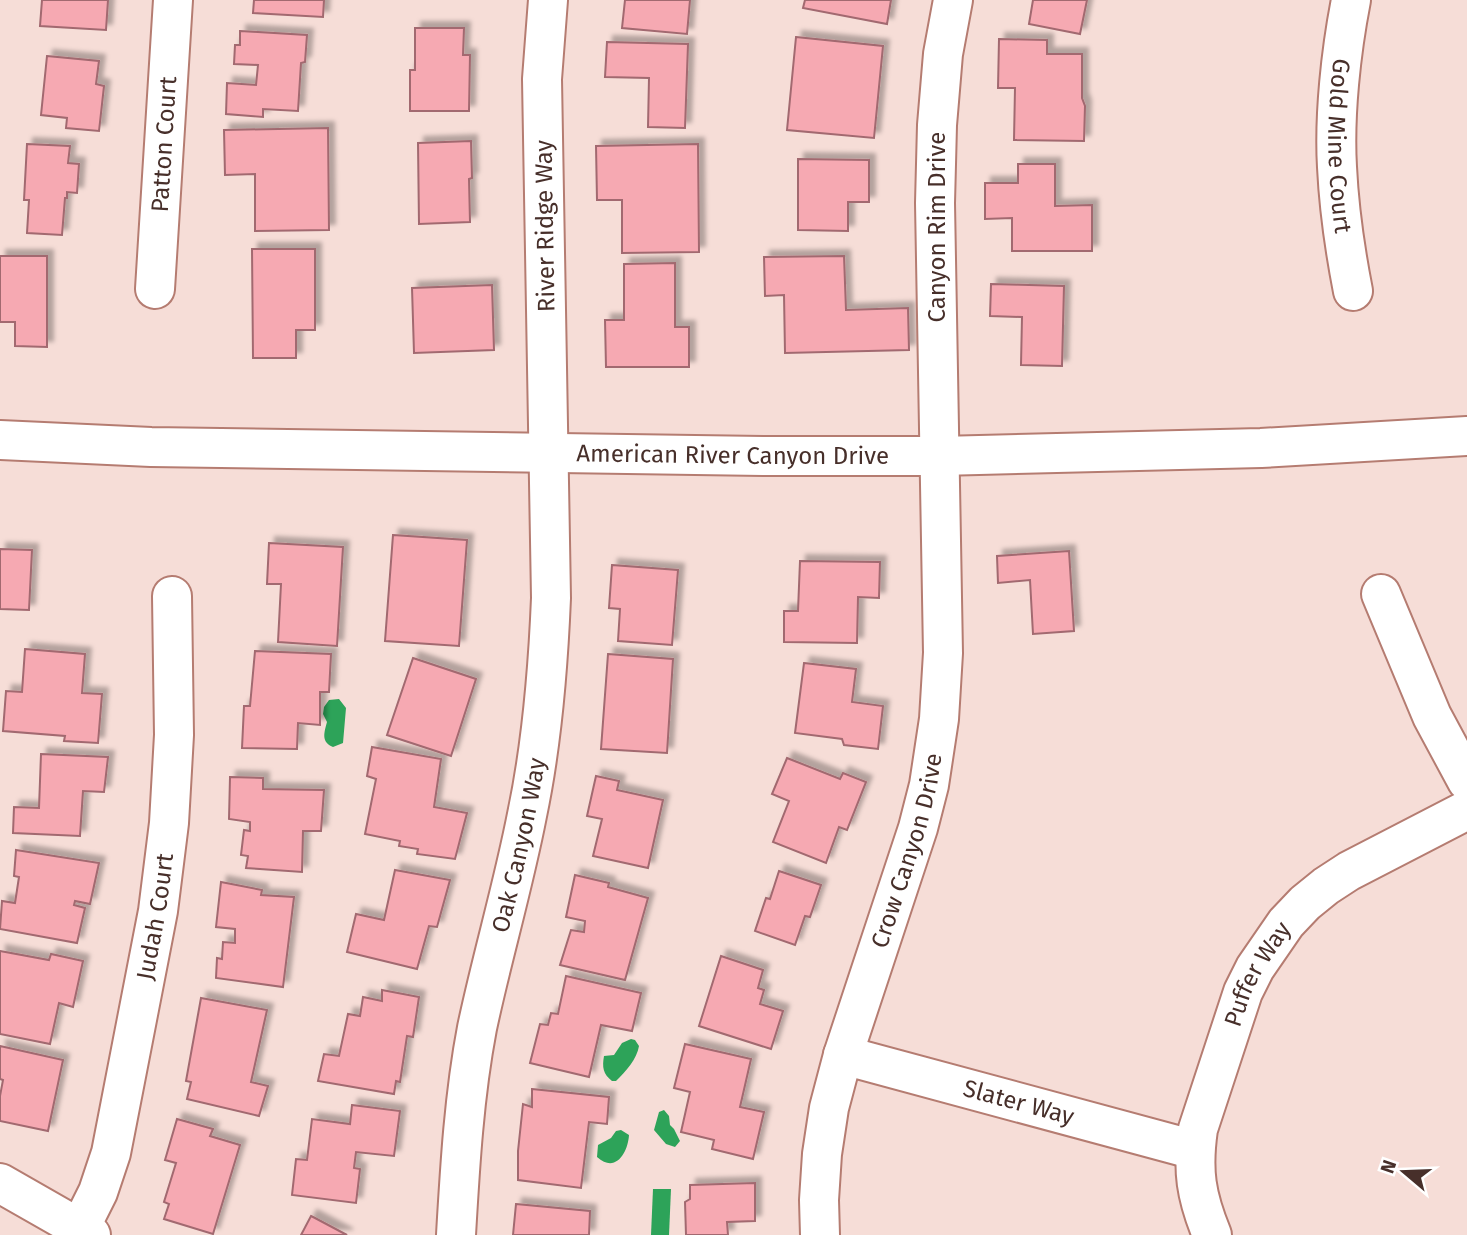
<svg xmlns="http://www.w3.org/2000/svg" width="1467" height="1235" font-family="'Fira Sans',sans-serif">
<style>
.water{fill:#2da359}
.building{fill:#f6a9b2;stroke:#a26970;stroke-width:2;filter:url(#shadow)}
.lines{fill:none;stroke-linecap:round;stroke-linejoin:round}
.minor-casing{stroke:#b57c71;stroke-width:42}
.major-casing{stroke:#b57c71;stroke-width:42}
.minor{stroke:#fff;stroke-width:38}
.major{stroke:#fff;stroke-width:38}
.labels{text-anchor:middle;stroke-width:5;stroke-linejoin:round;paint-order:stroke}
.street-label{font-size:24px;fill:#472f2a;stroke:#fff}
</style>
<defs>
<filter id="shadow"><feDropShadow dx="6" dy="-6" stdDeviation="2" flood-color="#0004"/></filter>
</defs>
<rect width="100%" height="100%" fill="#f6ddd7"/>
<g class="water">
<path d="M339,699L346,708L343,743L333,747C321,742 324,733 327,722L323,714L324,707L329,700Z"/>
<path d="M631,1039L635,1040L639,1046C637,1059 626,1071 616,1081H612C603,1074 602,1067 604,1056L614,1055L622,1043Z"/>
<polygon points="664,1110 669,1116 670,1125 674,1129 680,1141 675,1147 666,1144 654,1130 659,1112"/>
<path d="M621,1130L629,1135C628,1152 616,1174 597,1157L598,1145L611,1138L616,1131Z"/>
<polygon points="653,1189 671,1189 669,1235 651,1235"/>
</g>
<g class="building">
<polygon points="42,0 108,0 106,30 40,26"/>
<polygon points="254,0 324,0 323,17 253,13"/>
<polygon points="625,0 690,0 687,34 622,28"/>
<polygon points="805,0 891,0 887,24 803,8"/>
<polygon points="1033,0 1087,0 1080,34 1029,24"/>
<polygon points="415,28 464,28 463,55 470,55 469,111 410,111 410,70 415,70"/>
<polygon points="240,31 307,35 305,62 301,63 298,111 263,109 263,117 226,114 227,83 256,85 258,65 234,64 235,45 240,45"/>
<polygon points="796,37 883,46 874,138 787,130"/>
<polygon points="999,39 1047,40 1047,54 1082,54 1082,98 1085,106 1084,141 1014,140 1015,88 998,88"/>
<polygon points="607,42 688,44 685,128 648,127 649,78 605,77"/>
<polygon points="47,56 99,61 96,84 104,86 99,131 66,128 67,118 41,115"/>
<polygon points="328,128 329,230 255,231 255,174 225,175 224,130"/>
<polygon points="471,141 472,178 469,179 470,222 419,224 418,143"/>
<polygon points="27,144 70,146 68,163 79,164 77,193 67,192 67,198 65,198 62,235 27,233 29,200 24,200"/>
<polygon points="698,144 699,252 622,253 622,200 597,200 596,146"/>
<polygon points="798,159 869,160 869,202 848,202 848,231 798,230"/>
<polygon points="1018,164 1055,164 1055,206 1092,205 1092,251 1012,251 1012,218 985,219 985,183 1018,183"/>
<polygon points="252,249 315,249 315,330 296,330 296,358 253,358"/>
<polygon points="0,256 47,256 47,347 15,346 15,322 0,322"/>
<polygon points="844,256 846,310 908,308 909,350 785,353 784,295 765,296 764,257"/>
<polygon points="675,263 675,327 689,327 689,367 606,367 605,320 624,320 624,264"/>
<polygon points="991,284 1064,286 1062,366 1021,365 1022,317 990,316"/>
<polygon points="492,285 494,350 414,353 412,288"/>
<polygon points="393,535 467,540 459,646 385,641"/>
<polygon points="269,543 343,547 337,646 278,642 281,584 267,584"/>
<polygon points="0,549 32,550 29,610 0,609"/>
<polygon points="1069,551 1074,631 1033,634 1030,580 998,583 997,556"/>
<polygon points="800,561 880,562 879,598 858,597 857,643 784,642 784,611 798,611"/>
<polygon points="612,565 678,570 672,645 618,641 620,609 609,608"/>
<polygon points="25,649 85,654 82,693 102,694 98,743 64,741 65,736 3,731 6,691 22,692"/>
<polygon points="255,651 331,654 329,692 320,692 320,725 298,723 297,749 242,748 244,706 250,706"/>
<polygon points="608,654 673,659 667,753 601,749"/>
<polygon points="413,658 476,679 451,756 387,735"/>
<polygon points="804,663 856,669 852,702 883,706 878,749 844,745 842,739 795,733"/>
<polygon points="372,747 441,759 434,807 467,813 455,859 417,854 418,849 399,846 400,841 365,834 376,779 367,776"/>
<polygon points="41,754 108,757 104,792 83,791 80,836 13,833 14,807 39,808"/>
<polygon points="787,758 840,779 843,773 866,782 847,830 839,827 826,863 773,842 789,801 772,794"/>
<polygon points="596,776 619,781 617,790 663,800 648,868 593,856 602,819 587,816"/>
<polygon points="230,777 263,778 263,789 324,790 321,831 303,831 302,872 246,868 248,856 241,855 244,830 250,831 250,822 229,819"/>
<polygon points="16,850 99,863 90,904 75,901 74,905 85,908 77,943 0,929 2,901 15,903 19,877 14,876"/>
<polygon points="395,870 450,880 437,927 429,926 417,969 347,952 356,914 384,920"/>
<polygon points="779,871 821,885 810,917 805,916 795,945 755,931 766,898 770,899"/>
<polygon points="575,875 609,883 608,887 648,898 625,980 560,965 571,930 584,932 585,921 566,917"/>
<polygon points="221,882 262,890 261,895 294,897 283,987 216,978 217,958 222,959 223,942 235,943 235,929 216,927"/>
<polygon points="0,951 49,960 51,954 83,961 73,1007 59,1003 50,1044 0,1034"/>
<polygon points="721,956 763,970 758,988 764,990 760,1004 783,1011 771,1049 699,1026"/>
<polygon points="566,976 641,993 632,1031 601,1025 589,1077 530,1063 540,1024 548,1025 551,1013 558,1014"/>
<polygon points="382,990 419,997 413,1037 407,1036 400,1082 396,1081 394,1094 318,1081 324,1054 339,1056 348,1014 360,1016 363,997 382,1001"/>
<polygon points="201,998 267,1010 251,1082 268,1086 259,1116 187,1099 191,1082 186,1081"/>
<polygon points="685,1044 751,1059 740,1107 764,1112 753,1159 712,1149 714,1140 681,1132 690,1092 674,1088"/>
<polygon points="0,1046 63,1060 48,1131 0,1121 0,1096 3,1080 0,1079"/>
<polygon points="532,1089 609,1097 607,1124 589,1122 581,1188 518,1180 518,1151 523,1104 532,1107"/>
<polygon points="352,1105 400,1111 394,1156 356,1152 354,1168 360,1169 356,1203 292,1195 296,1159 307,1160 312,1119 350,1124"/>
<polygon points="177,1119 213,1129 210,1136 240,1145 213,1234 164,1219 169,1204 164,1202 176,1163 165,1160"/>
<polygon points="755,1183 755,1221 727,1222 728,1235 686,1235 685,1202 690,1199 690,1185"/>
<polygon points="516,1204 590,1211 589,1235 513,1235"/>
<polygon points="311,1216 315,1218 347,1235 301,1235"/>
</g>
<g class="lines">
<defs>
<g id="minor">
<path id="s1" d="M1351,0C1341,51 1334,115 1337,167C1339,209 1345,250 1353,291"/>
<path id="s2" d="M155,289L173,0"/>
<polyline points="1381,594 1432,716 1467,781"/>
<path id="s3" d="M843,1055L1195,1150"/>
<polyline points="0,1183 91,1235"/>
<path id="s4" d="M80,1228L98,1192L111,1153L158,911L169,823L174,735L172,596"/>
<path id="s5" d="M456,1235C460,1166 464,1096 477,1028C492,957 513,887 527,815C542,744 548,671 551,598L542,79L548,0"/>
<path id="s6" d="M820,1235L819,1200L822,1154L829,1108L843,1055L918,828L929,785L939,719L943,653L935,203L937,125L943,54L953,0"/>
<path id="s7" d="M1212,1235C1196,1196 1192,1171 1198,1129L1243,992L1255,968L1286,923L1305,903L1326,886L1349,871L1467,810"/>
</g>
<g id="major">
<path id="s8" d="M0,440L151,447L763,456H940L1261,448L1467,436"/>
</g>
</defs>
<use href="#minor" class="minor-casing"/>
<use href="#major" class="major-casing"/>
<use href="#minor" class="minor"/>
<use href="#major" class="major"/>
</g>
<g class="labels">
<g class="street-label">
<text dy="8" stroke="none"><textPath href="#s2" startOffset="145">Patton Court</textPath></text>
<text dy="8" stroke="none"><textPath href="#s1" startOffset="147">Gold Mine Court</textPath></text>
<text transform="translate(545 226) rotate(-91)" y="8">River Ridge Way</text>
<text transform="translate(937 227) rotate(-90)" y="8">Canyon Rim Drive</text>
<text dy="8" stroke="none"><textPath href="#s8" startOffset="733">American River Canyon Drive</textPath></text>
<text dy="8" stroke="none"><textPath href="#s5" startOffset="396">Oak Canyon Way</textPath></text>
<text dy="8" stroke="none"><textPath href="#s6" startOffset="397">Crow Canyon Drive</textPath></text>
<text dy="8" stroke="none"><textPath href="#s4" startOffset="322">Judah Court</textPath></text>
<text dy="8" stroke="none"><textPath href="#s7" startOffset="275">Puffer Way</textPath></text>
<text dy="8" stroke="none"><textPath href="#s3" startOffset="182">Slater Way</textPath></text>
</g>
</g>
<g transform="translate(1404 1172) rotate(289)" stroke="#ffffff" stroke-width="5" paint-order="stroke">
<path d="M0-5L12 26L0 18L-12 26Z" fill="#472f2a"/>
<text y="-10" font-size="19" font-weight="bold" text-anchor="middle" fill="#472f2a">N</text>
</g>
</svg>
